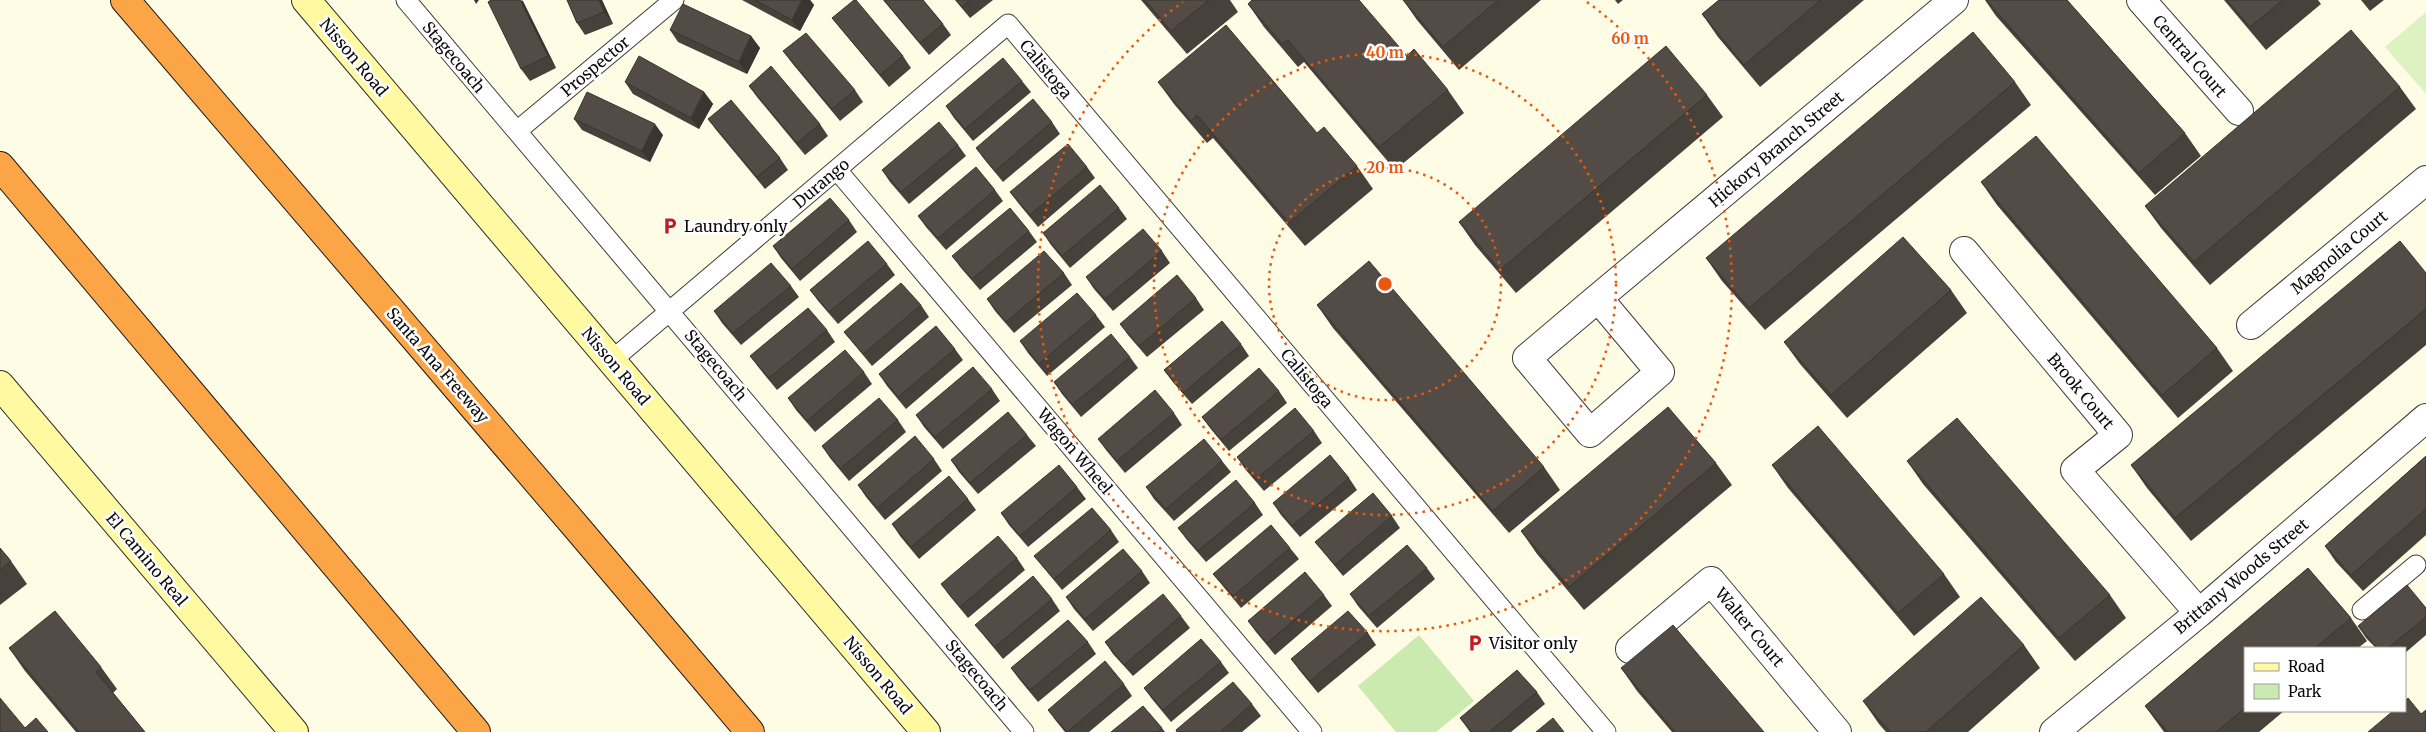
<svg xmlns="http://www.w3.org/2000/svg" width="2426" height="732" font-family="Merriweather,serif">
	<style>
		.green { fill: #caeaaf }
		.pitch { fill: #def1c1 }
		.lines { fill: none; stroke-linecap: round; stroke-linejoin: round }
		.lane-casing { stroke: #3d3d3d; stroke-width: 21 }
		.street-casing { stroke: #3d3d3d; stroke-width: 30 }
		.secondary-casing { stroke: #2c2c2c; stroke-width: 30 }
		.highway-casing { stroke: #1b1b1b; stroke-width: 30 }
		.lane { stroke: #fff; stroke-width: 19 }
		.street { stroke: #fff; stroke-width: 28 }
		.secondary { stroke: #fffaa1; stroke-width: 28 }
		.highway { stroke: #fca547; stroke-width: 28 }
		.wall { fill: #47413c }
		.shaded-wall { fill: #3a3531 }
		.building { fill: #534c46; stroke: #3a3531 }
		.ring { fill: none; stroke: #e8590c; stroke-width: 2.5; stroke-dasharray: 2.5 5 }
		.labels { text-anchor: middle; stroke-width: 5; stroke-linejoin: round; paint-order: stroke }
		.street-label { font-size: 16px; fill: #0a0a0a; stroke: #fff }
		.poi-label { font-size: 16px; fill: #0a0a0a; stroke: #fff; text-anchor: start }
		.centre { fill: #e8590c; stroke: #fff; stroke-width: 2.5 }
		.ring-label { font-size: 15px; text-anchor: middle; font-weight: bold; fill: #e8590c; stroke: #fff; stroke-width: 5; stroke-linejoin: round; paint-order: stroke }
	</style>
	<rect width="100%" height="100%" fill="#fffce6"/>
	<path class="green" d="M1419 635 1474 701 1436 732H1396L1358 686Z"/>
	<path class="pitch" d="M2426 12V94L2385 47Z"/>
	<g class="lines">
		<g class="lane-casing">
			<path id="lane" d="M406 0 1024 732
				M517 131 674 0
				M837 170 1312 732
				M611 361 1008 24 1606 732
				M2362 610 2416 565"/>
		</g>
		<g class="street-casing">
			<path id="street" d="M2141 0 2239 111
				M1964 251 2118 435 2075 470 2199 613
				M1598 298 1954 0
				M1598 298 1660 372 1590 433 1527 358Z
				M2251 325 2426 180
				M1630 649 1711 581 1837 732
				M2054 732 2199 613 2426 418"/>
		</g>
		<g class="secondary-casing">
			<path id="secondary" d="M306 0 926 732
				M0 385 294 732"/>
		</g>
		<g class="highway-casing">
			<path id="highway" d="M125 0 578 529 750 732
				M0 166 476 732"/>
		</g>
		<use href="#lane" class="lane"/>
		<use href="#street" class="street"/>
		<use href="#secondary" class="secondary"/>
		<use href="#highway" class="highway"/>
	</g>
	<path class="wall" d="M522 0 556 68 530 81 521 69Z
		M567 0H602L613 24 585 35 577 23Z
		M742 0H810L814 5 800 31Z
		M883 0H923L943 24 951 35 929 55Z
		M955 0H993L970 18Z
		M1141 0H1230L1238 12 1187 54Z
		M1403 0H1541L1459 70 1417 20Z
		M1615 0H1623L1618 4Z
		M1719 0H1864L1760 87 1718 37 1702 14Z
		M1985 0H2067L2185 133 2201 156 2155 195 1996 16Z
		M2224 0H2318L2321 4 2266 50Z
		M2361 0H2384L2370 11Z
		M1248 4 1407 56 1448 90 1464 113 1395 170 1304 62 1298 67 1264 27Z
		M832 18 903 56 911 68 889 87 841 29Z
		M670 30 751 36 760 48 747 74 678 42Z
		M783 51 855 90 863 102 840 121 792 63Z
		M1022 81 1031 92 973 141 954 118 946 106Z
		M625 82 704 92 713 104 699 129 633 94Z
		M1158 82 1317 133 1357 166 1373 189 1305 246 1213 138 1207 143 1174 104Z
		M2015 82 2031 105 1765 330 1722 281 1706 258Z
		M749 86 820 124 828 136 805 155 757 97Z
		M2400 87 2416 109 2210 285 2161 228 2145 206Z
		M1707 95 1723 117 1516 293 1475 245 1459 222Z
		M574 119 663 135 650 162 582 130Z
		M708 119 780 158 788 170 765 189 717 131Z
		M1052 122 1060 134 1003 182 984 159 976 148Z
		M958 145 966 156 909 204 890 182 882 170Z
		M1087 167 1095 178 1038 227 1019 204 1010 192Z
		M1981 182 2217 348 2233 371 2178 418 1997 205Z
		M995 190 1003 201 946 250 926 227 918 216Z
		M1119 208 1127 219 1070 268 1051 245 1043 233Z
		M849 220 857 232 800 281 781 258 773 246Z
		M1029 231 1037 242 980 290 961 268 952 256Z
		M1162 251 1170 263 1113 311 1094 289 1086 277Z
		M887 264 895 275 838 324 819 302 810 290Z
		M1064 273 1072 285 1014 333 995 311 987 299Z
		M2426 273V345L2191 541 2147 488 2131 465Z
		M791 286 799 297 741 345 722 323 714 311Z
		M1951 290 1967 313 1847 418 1800 364 1784 342Z
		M1196 298 1204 310 1147 357 1128 335 1120 324Z
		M921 305 929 317 872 366 853 343 844 332Z
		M1317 305 1544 467 1560 490 1509 533 1333 328Z
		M1096 315 1105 327 1047 376 1028 353 1020 341Z
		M827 330 835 342 777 390 759 368 750 356Z
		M1241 344 1249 356 1192 404 1172 381 1164 370Z
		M955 349 963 360 906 409 887 386 879 374Z
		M1130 357 1138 368 1081 417 1062 394 1054 382Z
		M864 372 872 384 815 432 796 410 788 398Z
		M992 389 1000 401 943 449 924 427 916 415Z
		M1279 391 1287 403 1229 451 1210 428 1202 417Z
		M1174 413 1182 425 1125 473 1106 450 1098 439Z
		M898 420 906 432 849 481 830 458 822 446Z
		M1314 431 1322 443 1264 491 1245 469 1237 457Z
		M1027 435 1036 446 978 494 959 472 951 460Z
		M2426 456V535L2363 591 2336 562 2325 546Z
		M934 459 942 471 885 520 866 497 858 485Z
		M1222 461 1231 472 1174 521 1154 499 1146 487Z
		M1907 461 2110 595 2126 618 2075 661 1923 484Z
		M1716 463 1732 485 1584 610 1537 554 1521 531Z
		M1772 465 1944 574 1960 597 1914 636 1788 488Z
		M1349 478 1357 490 1300 537 1281 515 1273 503Z
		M1077 487 1086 499 1028 547 1009 525 1001 513Z
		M968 499 976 510 919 559 900 536 892 524Z
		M1255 503 1263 515 1206 562 1187 540 1178 528Z
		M1392 516 1400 528 1343 576 1324 553 1315 542Z
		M1111 530 1119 542 1062 590 1043 567 1034 556Z
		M0 548 11 561 27 584 0 605Z
		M1290 548 1299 559 1241 608 1222 585 1213 574Z
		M1017 558 1025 570 968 618 949 595 941 584Z
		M1427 568 1435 579 1377 628 1358 606 1350 594Z
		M2308 568 2351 618 2367 641 2358 648H2245V711H2284L2259 732H2164L2145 706Z
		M1142 571 1150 583 1093 631 1074 609 1066 597Z
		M1324 595 1332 606 1275 655 1256 632 1248 621Z
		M1052 599 1060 611 1003 659 984 636 975 625Z
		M2426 608V635L2405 653V648H2376L2366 638 2358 626Z
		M1181 616 1190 628 1133 676 1113 654 1105 642Z
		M1368 633 1376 645 1318 693 1300 671 1291 659Z
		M1088 642 1096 654 1038 702 1019 679 1011 668Z
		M2024 645 2040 668 1968 732H1886L1879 724 1863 701Z
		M9 648 101 667 117 689 113 693 145 732H76L25 671Z
		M1221 662 1229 673 1171 722 1152 699 1144 688Z
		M1621 668 1764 732H1672L1637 691Z
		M1124 684 1132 696 1089 732H1065L1056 721 1048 710Z
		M1537 692 1545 704 1511 732H1470L1460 718Z
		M1252 704 1261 716 1242 732H1177Z
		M1162 728 1165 732H1111Z"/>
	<path class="shaded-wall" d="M474 0H479L476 4Z
		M520 0 523 1 556 68 548 56Z
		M599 0H602L613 24 604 12Z
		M802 0H810L814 5 800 31 792 20Z
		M751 36 760 48 747 74 739 62Z
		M704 92 713 104 699 129 691 118Z
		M655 124 663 135 650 162 642 151Z"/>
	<path class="building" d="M491 0H520L548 56 521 69 488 2Z
		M567 0H599L604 12 577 23Z
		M755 0H802L792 20Z
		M854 0H856L903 56 880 75 832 18Z
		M884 0H923L943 24 920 43Z
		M956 0H970L962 7Z
		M1145 0H1209L1171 31Z
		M1252 0H1359L1407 56 1414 49 1448 90 1379 147 1288 40 1282 44 1248 4Z
		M1403 0H1498L1443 47Z
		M1719 0H1821L1744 65 1702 14Z
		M1986 0H2067L2185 133 2139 173Z
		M2227 0H2283L2250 27Z
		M683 4 751 36 739 62 670 30Z
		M1226 25 1317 133 1324 127 1357 166 1289 223 1197 115 1191 121 1158 82Z
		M2351 30 2400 87 2194 262 2145 206Z
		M1973 32 2015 82 1749 308 1706 258Z
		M806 33 855 90 832 109 783 51Z
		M1666 46 1707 95 1500 270 1459 222Z
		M639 56 704 92 691 118 625 82Z
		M1003 58 1022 81 965 129 946 106Z
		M771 66 820 124 797 143 749 86Z
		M587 92 655 124 642 151 574 119Z
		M1033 99 1052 122 995 171 976 148Z
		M731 100 780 158 757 177 708 119Z
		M939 122 958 145 901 192 882 170Z
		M2036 136 2217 348 2162 395 1981 182Z
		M1068 144 1087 167 1030 215 1010 192Z
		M976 167 995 190 938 238 918 216Z
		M1100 185 1119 208 1062 256 1043 233Z
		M830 198 849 220 792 269 773 246Z
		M1010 208 1029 231 972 279 952 256Z
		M1143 229 1162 251 1105 299 1086 277Z
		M1903 237 1951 290 1831 395 1784 342Z
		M868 241 887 264 829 312 810 290Z
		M2400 241 2426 273V309L2175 518 2131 465Z
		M1044 251 1064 273 1006 322 987 299Z
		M1369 261 1544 467 1493 511 1317 305Z
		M771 263 791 286 733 333 714 311Z
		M1177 275 1196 298 1139 346 1120 324Z
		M901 283 921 305 863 354 844 332Z
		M1077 293 1096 315 1039 364 1020 341Z
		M808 308 827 330 769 378 750 356Z
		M1222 321 1241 344 1183 393 1164 370Z
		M936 326 955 349 898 397 879 374Z
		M1111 334 1130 357 1072 405 1054 382Z
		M845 350 864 372 807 421 788 398Z
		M973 367 992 389 935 437 916 415Z
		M1259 368 1279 391 1221 440 1202 417Z
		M1155 390 1174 413 1117 461 1098 439Z
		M879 398 898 420 840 469 822 446Z
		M1668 407 1716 463 1569 587 1521 531Z
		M1295 408 1314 431 1256 479 1237 457Z
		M1008 412 1027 435 970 483 951 460Z
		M1957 418 2110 595 2059 638 1907 461Z
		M1818 426 1944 574 1898 613 1772 465Z
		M915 436 934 459 877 508 858 485Z
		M1204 439 1222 461 1166 509 1146 487Z
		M1330 455 1349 478 1292 526 1273 503Z
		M2426 456V509L2351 575 2325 546Z
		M1059 465 1077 487 1020 536 1001 513Z
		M949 476 968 499 911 547 892 524Z
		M1236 480 1255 503 1198 551 1178 528Z
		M1373 493 1392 516 1335 565 1315 542Z
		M1092 508 1111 530 1054 579 1034 556Z
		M1271 525 1290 548 1233 596 1213 574Z
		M998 536 1017 558 960 607 941 584Z
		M1407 545 1427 568 1369 616 1350 594Z
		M0 548 11 561 0 570Z
		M1123 549 1142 571 1085 619 1066 597Z
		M2308 568 2351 618 2315 648H2245V708L2216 732H2168L2145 706Z
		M1305 572 1324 595 1267 643 1248 621Z
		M1033 576 1052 599 995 647 975 625Z
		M2407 585 2426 608V617L2388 648H2377L2358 626Z
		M1163 594 1181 616 1124 665 1105 642Z
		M1981 597 2024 645 1926 732H1890L1863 701Z
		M55 611 101 667 96 672 145 732H79L9 648Z
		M1348 611 1368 633 1310 681 1291 659Z
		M1068 620 1088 642 1030 690 1011 668Z
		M1673 625 1764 732H1675L1621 668Z
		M1201 639 1221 662 1163 710 1144 688Z
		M1105 661 1124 684 1067 732 1048 710Z
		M1517 670 1537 692 1489 732H1472L1460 718Z
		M1233 682 1252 704 1220 732H1177L1176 730Z
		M0 698 25 728 36 718 48 732H0Z
		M2408 698 2421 714 2426 710V732H2368L2393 711H2405V701Z
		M1143 706 1162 728 1158 732H1111Z
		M1553 718 1564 732H1536Z"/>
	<g class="ring">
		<circle cx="1385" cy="284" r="116"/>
		<circle cx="1385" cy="284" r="231"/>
		<path d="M1587 2A347 347 0 1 1 1183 2"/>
	</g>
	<defs>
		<g id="parking-bare" transform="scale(1.35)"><path d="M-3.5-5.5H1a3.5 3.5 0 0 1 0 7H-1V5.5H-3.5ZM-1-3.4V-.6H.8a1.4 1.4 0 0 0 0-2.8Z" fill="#bf1e1c" stroke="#fff" stroke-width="2.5" paint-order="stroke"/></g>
	</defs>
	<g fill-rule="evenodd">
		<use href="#parking-bare" x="670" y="226"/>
		<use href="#parking-bare" x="1475" y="643"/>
	</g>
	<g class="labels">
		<g class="street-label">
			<text transform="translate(2190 56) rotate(49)" y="6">Central Court</text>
			<text transform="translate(354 57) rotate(50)" y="6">Nisson Road</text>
			<text transform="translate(454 57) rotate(50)" y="6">Stagecoach</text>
			<text transform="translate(595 66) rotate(-40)" y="6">Prospector</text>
			<text transform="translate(1046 69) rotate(50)" y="6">Calistoga</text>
			<text transform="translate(1776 149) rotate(-40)" y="6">Hickory Branch Street</text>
			<text transform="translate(821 183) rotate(-40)" y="6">Durango</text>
			<text transform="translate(2339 252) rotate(-40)" y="6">Magnolia Court</text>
			<text transform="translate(438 365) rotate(49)" y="6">Santa Ana Freeway</text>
			<text transform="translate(716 365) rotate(50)" y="6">Stagecoach</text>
			<text transform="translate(616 366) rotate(50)" y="6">Nisson Road</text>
			<text transform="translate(1307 378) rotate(50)" y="6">Calistoga</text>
			<text transform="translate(2081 391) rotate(50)" y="6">Brook Court</text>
			<text transform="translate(1075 451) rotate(50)" y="6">Wagon Wheel</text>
			<text transform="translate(147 559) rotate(50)" y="6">El Camino Real</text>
			<text transform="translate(2241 576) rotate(-40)" y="6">Brittany Woods Street</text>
			<text transform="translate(1750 627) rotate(50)" y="6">Walter Court</text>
			<text transform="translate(878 675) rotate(50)" y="6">Nisson Road</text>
			<text transform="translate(977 675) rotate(50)" y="6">Stagecoach</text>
		</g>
		<g class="poi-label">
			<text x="684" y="232">Laundry only</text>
			<text x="1489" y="649">Visitor only</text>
		</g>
	</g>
	<circle cx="1385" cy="284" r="8" class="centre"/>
	<g class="ring-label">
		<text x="1630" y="44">60 m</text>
		<text x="1385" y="58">40 m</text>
		<text x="1385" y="173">20 m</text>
	</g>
	<rect x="2244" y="647" width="162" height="65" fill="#ffffff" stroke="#9d9d9d"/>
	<rect x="2254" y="663" width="25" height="8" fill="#fffaa1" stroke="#9d9d9d"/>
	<text x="2288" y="672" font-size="15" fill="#0a0a0a">Road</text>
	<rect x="2254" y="684" width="25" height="15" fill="#caeaaf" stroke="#9d9d9d"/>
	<text x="2288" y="697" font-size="15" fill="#0a0a0a">Park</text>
</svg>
